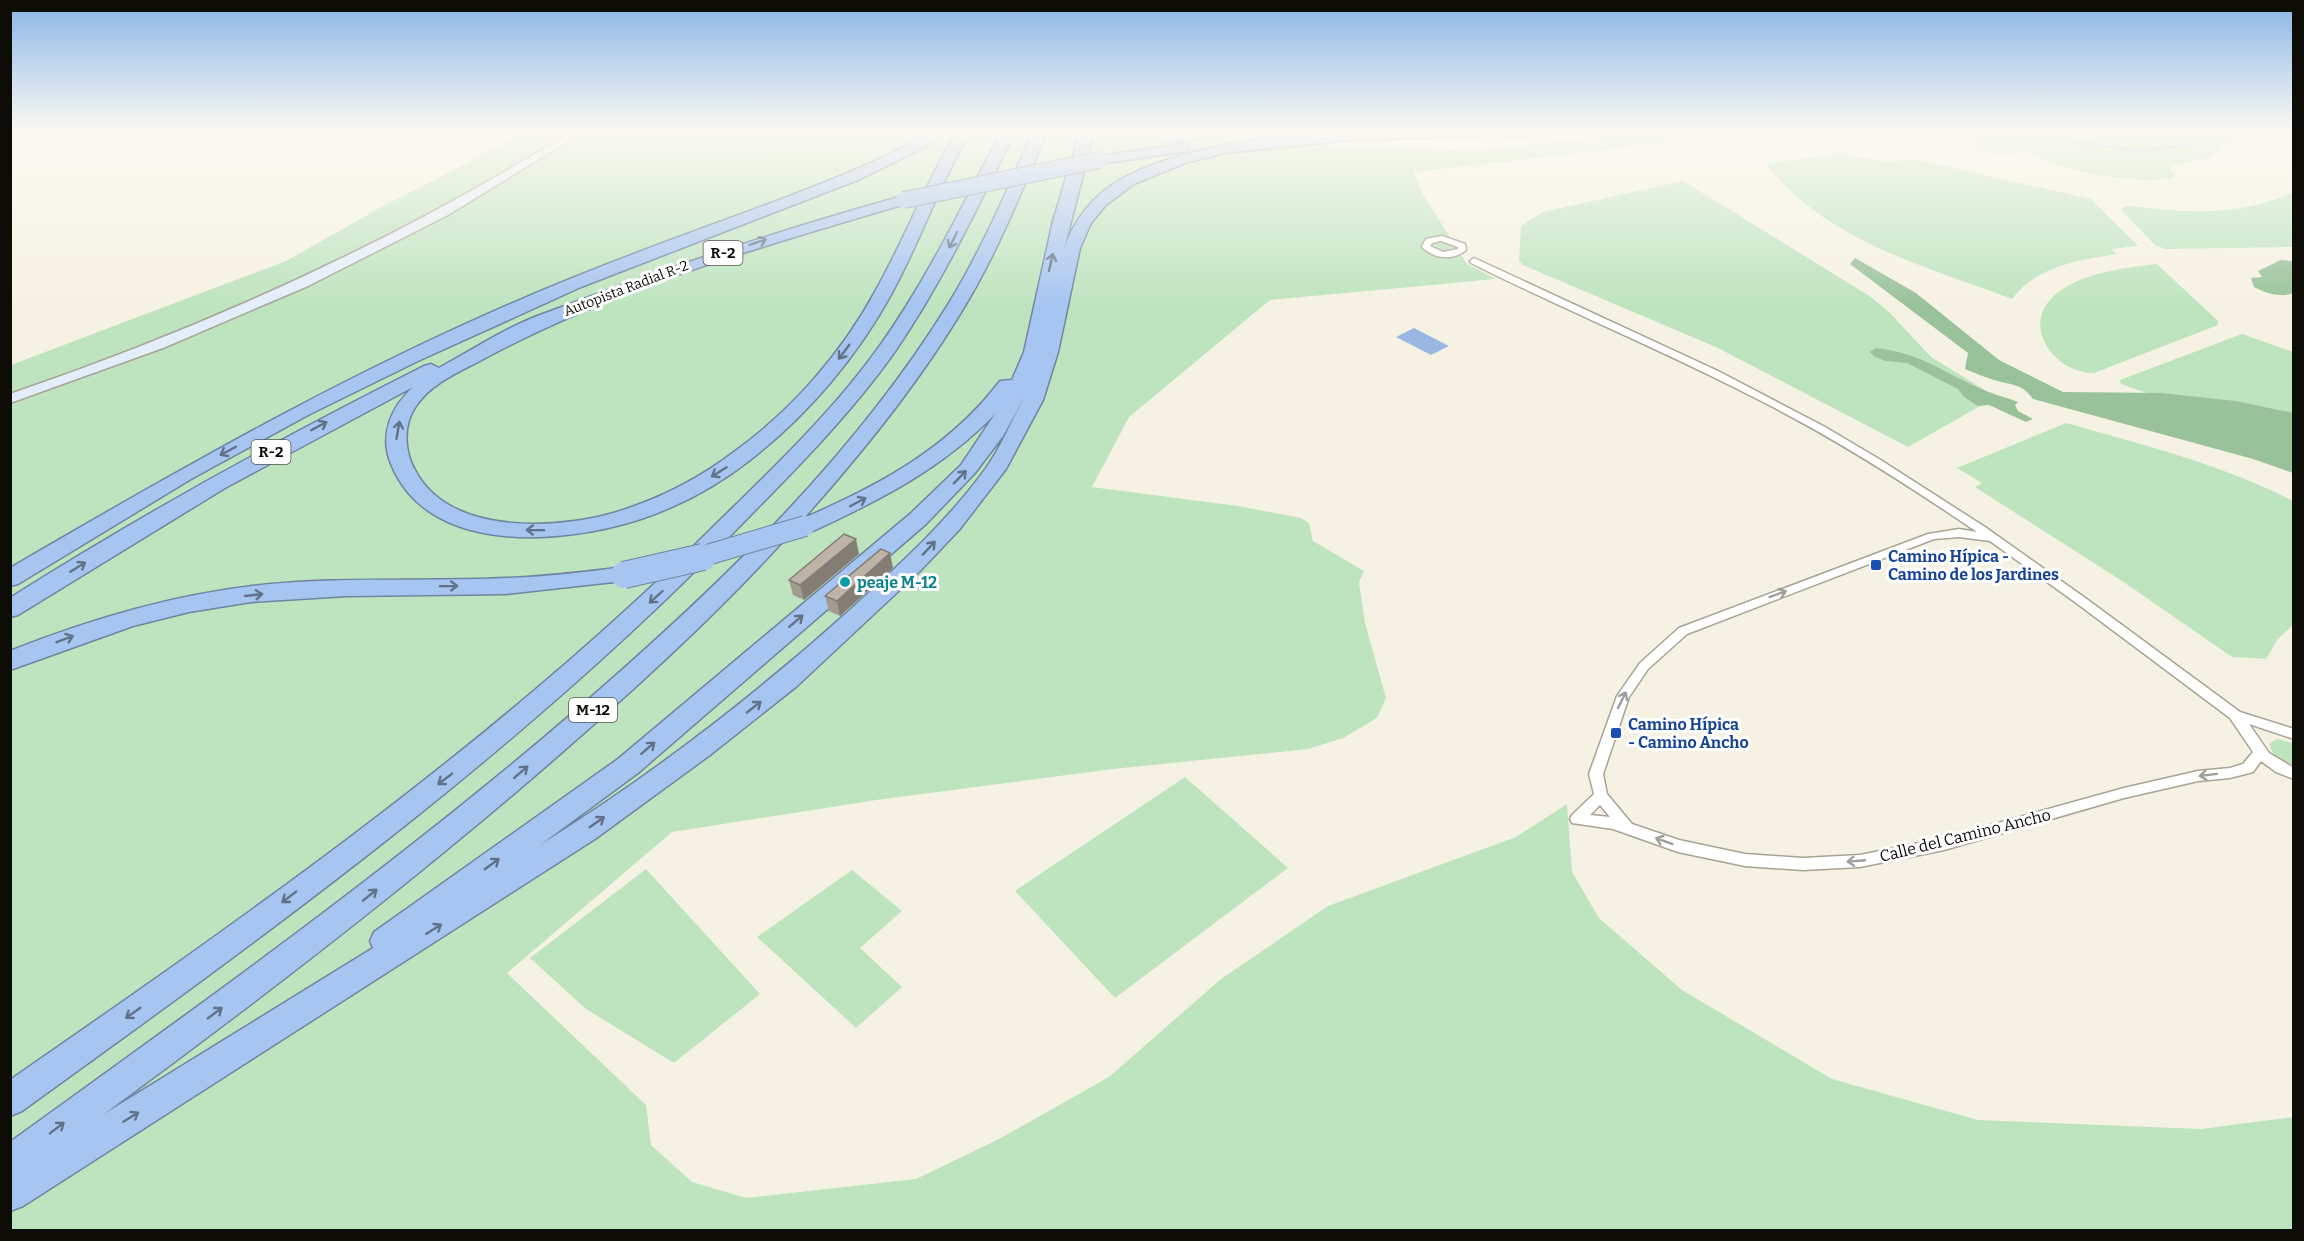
<svg xmlns="http://www.w3.org/2000/svg" width="2304" height="1241" font-family="Bitter,serif">
	<style>
		.green { fill: #bee4bf }
		.forest { fill: #99c29b }
		.water { fill: #9ab7e3 }
		.lines { fill: none; stroke-linecap: round; stroke-linejoin: round }
		.stream { stroke: #9ab7e3; stroke-width: 3 }
		.street-casing { stroke: #a7a395; stroke-width: 3 }
		.secondary-casing { stroke: #a7a395; stroke-width: 3 }
		.highway-casing { stroke: #70849f; stroke-width: 3 }
		.street { fill: #fff; fill-rule: evenodd }
		.secondary { fill: #e4eefb; fill-rule: evenodd }
		.highway { fill: #a6c5f1; fill-rule: evenodd }
		.highway-bridge-far2-casing { stroke: #70849f; stroke-width: 18; stroke-linecap: butt }
		.highway-bridge-far1-casing { stroke: #70849f; stroke-width: 22; stroke-linecap: butt }
		.highway-bridge-casing { stroke: #70849f; stroke-width: 28; stroke-linecap: butt }
		.highway-bridge-far2 { stroke: #a6c5f1; stroke-width: 16 }
		.highway-bridge-far1 { stroke: #a6c5f1; stroke-width: 20 }
		.highway-bridge { stroke: #a6c5f1; stroke-width: 26 }
		.wall { fill: #a39a90 }
		.shaded-wall { fill: #847d75 }
		.building { fill: #bdb3a7; stroke: #847d75; stroke-width: 1.5 }
		.oneway { stroke: #617288 }
		.oneway2 { stroke: #9e9e9c }
		.transit-dot { fill: #1a4fb4; stroke: #fff; stroke-width: 2 }
		.culture-dot { fill: #0f9aa8; stroke: #fff; stroke-width: 2 }
		.labels { text-anchor: middle; stroke-width: 6; stroke-linejoin: round; paint-order: stroke }
		.far-street-label { font-size: 14px; fill: #0d0c07; stroke: #fff }
		.shield { fill: #fff; stroke: #565551; stroke-width: 1.5 }
		.shield-label { font-size: 15px; font-weight: bold; fill: #0d0c07 }
		.transit-label { font-size: 16px; font-weight: bold; fill: #164399; stroke: #fff; text-anchor: start }
		.culture-label { font-size: 16px; font-weight: bold; fill: #0d838f; stroke: #fff; text-anchor: start }
		.street-label { font-size: 16px; fill: #0d0c07; stroke: #fff }
	</style>
	<rect width="100%" height="100%" fill="#f6f2e3"/>
	<path class="green" d="M520 132H1313L1329 145 1477 151 1605 136 1620 132H1757L1414 172 1422 193 1467 264 1496 279 1270 300 1129 417 1092 487 1238 506 1301 518 1309 523 1313 541 1364 571 1359 582 1365 623 1386 698 1377 718 1343 738 1308 749 1113 769 876 800 672 832 507 973 646 1105 651 1145 692 1182 746 1198 916 1179 999 1139 1109 1077 1221 979 1328 906 1516 837 1567 804 1572 872 1599 918 1682 990 1832 1079 1978 1120 2201 1129 2294 1117 2293 1230H11V365L286 261 387 204 481 156Z
		M1942 132H2279L2235 139 2210 157 2170 166 2175 178C2134 183 2092 176 2054 164 2042 159 2033 153 2019 151V154L1987 153 1976 147 1973 136Z
		M1839 154 1888 162 1913 159 2091 199 2138 246 2111 249 2117 254C2078 260 2037 266 2012 299 1925 266 1826 241 1766 164Z
		M1683 181 1871 297 1889 312 1931 357 1996 397 1908 447 1718 348 1523 265 1519 261 1521 226 1543 212Z
		M2293 192V247L2165 249 2155 245 2121 210 2123 207 2131 206C2186 213 2242 217 2293 192Z
		M2157 264 2218 321V325L2094 373C2056 374 2018 326 2056 294 2083 272 2124 268 2157 264Z
		M2242 334 2293 352V428L2161 398 2121 384 2120 380Z
		M2066 423C2144 445 2221 464 2293 501V625L2278 639 2266 659 2232 657 2122 581 1975 487 1982 483 1957 468Z
		M2277 739 2293 743V765C2283 761 2269 755 2270 743Z
		M1185 777 1288 868 1115 998 1015 891Z
		M646 869 760 994 674 1063 586 1009 530 958Z
		M852 870 902 911 860 948 902 987 856 1028 757 937Z"/>
	<path class="forest" d="M1855 258 1916 293 1999 360 2063 392 2161 393 2236 401 2293 413V473L2253 459 2033 399C2022 383 2010 385 1994 380 1984 377 1975 373 1965 369L1968 353 1850 264Z
		M2281 260 2293 261V293C2281 298 2265 293 2254 287L2251 278 2262 277 2258 271Z
		M1876 348C1920 353 1941 371 1979 388 1992 394 2005 397 2018 402L2015 405 2018 411 2033 419 2026 422 1989 405 1978 406 1964 397 1958 389 1907 363 1886 361 1875 357 1870 352Z"/>
	<path class="water" d="M1414 328 1449 346 1431 355 1396 337Z"/>
	<g class="lines">
		<path class="stream" d="M2008 132 2139 151 2189 145 2202 132"/>
		<g class="street-casing">
			<path id="street" d="M1442 236 1465 244 1466 250C1453 261 1434 259 1422 247L1426 239ZM1441 241 1458 247V249L1443 252 1430 246 1432 243Z
				M1474 258 1718 371 1825 427 1879 459 1985 527 2088 600 2240 712 2294 729V739L2249 724 2269 753 2294 768V779L2276 772 2261 761 2253 772 2230 778 2198 781 2124 798 1944 850 1860 867 1803 870 1745 866 1678 852 1613 829 1572 823 1570 819 1572 815 1594 794 1589 774 1617 696 1640 663 1679 628 1928 534 1959 529 1977 532C1908 485 1838 440 1763 402 1673 355 1579 316 1487 271L1471 263 1470 261ZM1959 537 1990 541 2079 605 2230 718 2253 752 2243 764 2230 768 2198 771 2124 788 1944 838 1860 855 1803 858 1745 854 1679 840 1632 824 1607 794 1603 774 1629 697 1648 669 1687 634 1934 539ZM1600 805 1610 817 1590 815Z"/>
		</g>
		<g class="secondary-casing">
			<path id="secondary" d="M571 132H583L448 215 308 286 163 348 10 403V394C208 326 394 242 571 132Z"/>
		</g>
		<g class="highway-casing">
			<path id="highway" d="M930 132H946L916 152 858 180 581 287 418 361 310 414 191 479 18 584 10 586V568C192 462 374 358 570 279 636 252 704 228 771 203 826 182 880 162 930 132Z
				M956 132H970C940 183 921 239 893 291 858 356 808 415 750 460 717 486 678 507 638 520 562 544 428 556 391 464 379 435 391 407 413 387L225 488 18 615 10 617V598C144 513 283 437 424 366L431 364 439 368C472 350 505 328 540 315 658 271 777 231 899 197H909L912 200 909 203C766 245 621 286 489 356 464 370 433 381 416 406 403 425 404 450 415 470 449 538 566 530 626 509 665 496 701 477 734 452 792 410 842 353 876 290 905 238 926 183 956 132Z
				M1001 132H1015C978 206 943 281 896 350 850 416 788 477 731 535 518 753 269 933 22 1111L10 1116V1080C254 911 500 739 711 529 770 471 833 412 881 344 928 278 963 204 1001 132Z
				M1033 132H1047C1025 183 1004 236 977 285 930 369 868 446 804 518 880 485 949 448 1000 381L1012 380 1024 352 1053 221 1080 132H1094L1062 257C1070 223 1093 194 1125 177 1207 135 1324 132 1415 132 1440 132 1467 129 1492 132L1485 136 1350 140 1226 153 1185 163 1134 184 1106 205 1091 223 1080 248 1058 352 1043 400 1006 469 959 530 920 571 797 686 710 755 595 839 23 1206 10 1211V1142C203 1003 395 866 575 711 714 591 852 460 949 303 982 249 1007 190 1033 132ZM1025 396 1023 400C1011 422 1001 447 986 468 948 521 899 565 851 609 754 696 651 776 540 845L638 773 926 524 975 473 1003 436ZM995 414 961 465 910 514 618 759 374 932 370 941 373 948 104 1114C258 1001 408 886 552 761 636 688 720 612 795 528L805 533 813 531C880 500 943 468 995 414Z
				M1192 132H1234L1227 136 1163 143 1156 139 1163 135Z
				M1183 144 1188 145 1190 148 1188 151 1100 164 1093 160 1100 156Z
				M624 567 632 570 636 575 632 580 506 594 347 596 251 602 189 612 133 626 10 670V651C88 620 169 596 252 586 336 576 421 582 506 578 546 577 585 572 624 567Z"/>
		</g>
		<use href="#street" class="street"/>
		<use href="#secondary" class="secondary"/>
		<use href="#highway" class="highway"/>
		<g class="highway-bridge-far2-casing">
			<path id="highway-bridge-far2" d="M904 200 1100 160"/>
		</g>
		<g class="highway-bridge-far1-casing">
			<path id="highway-bridge-far1" d="M697 558 805 526"/>
		</g>
		<g class="highway-bridge-casing">
			<path id="highway-bridge" d="M624 575 703 557"/>
		</g>
		<use href="#highway-bridge-far2" class="highway-bridge-far2"/>
		<use href="#highway-bridge-far1" class="highway-bridge-far1"/>
		<use href="#highway-bridge" class="highway-bridge"/>
	</g>
	<path class="wall" d="M1498 132H1527L1525 139 1507 140Z
		M859 554 804 600 793 595 789 580Z
		M893 568 840 616 829 611 825 596Z"/>
	<path class="shaded-wall" d="M856 539 859 554 804 600 800 585Z
		M890 553 893 568 840 616 837 601Z"/>
	<path class="building" d="M844 534 856 539 800 585 789 580Z
		M881 549 890 553 837 601 825 596Z"/>
	<defs><path id="oneway-shaft" d="M-6 0H5M1.5-3L5.5 0L1.5 3" fill="none" stroke-width="1.6" stroke-linecap="round" stroke-linejoin="round" transform="scale(1.5)"/></defs>
	<g class="oneway">
		<use href="#oneway-shaft" transform="translate(953 240) rotate(117)"/>
		<use href="#oneway-shaft" transform="translate(758 242) rotate(-18)"/>
		<use href="#oneway-shaft" transform="translate(1051 262) rotate(-77)"/>
		<use href="#oneway-shaft" transform="translate(844 352) rotate(127)"/>
		<use href="#oneway-shaft" transform="translate(319 426) rotate(-28)"/>
		<use href="#oneway-shaft" transform="translate(398 430) rotate(-80)"/>
		<use href="#oneway-shaft" transform="translate(228 451) rotate(152)"/>
		<use href="#oneway-shaft" transform="translate(719 472) rotate(148)"/>
		<use href="#oneway-shaft" transform="translate(960 477) rotate(-46)"/>
		<use href="#oneway-shaft" transform="translate(858 502) rotate(-28)"/>
		<use href="#oneway-shaft" transform="translate(535 530) rotate(-179)"/>
		<use href="#oneway-shaft" transform="translate(929 548) rotate(-47)"/>
		<use href="#oneway-shaft" transform="translate(78 567) rotate(-32)"/>
		<use href="#oneway-shaft" transform="translate(449 586) rotate(-1)"/>
		<use href="#oneway-shaft" transform="translate(254 595) rotate(-6)"/>
		<use href="#oneway-shaft" transform="translate(656 597) rotate(138)"/>
		<use href="#oneway-shaft" transform="translate(796 621) rotate(-41)"/>
		<use href="#oneway-shaft" transform="translate(65 639) rotate(-21)"/>
		<use href="#oneway-shaft" transform="translate(754 707) rotate(-38)"/>
		<use href="#oneway-shaft" transform="translate(648 748) rotate(-41)"/>
		<use href="#oneway-shaft" transform="translate(521 772) rotate(-41)"/>
		<use href="#oneway-shaft" transform="translate(445 779) rotate(143)"/>
		<use href="#oneway-shaft" transform="translate(597 822) rotate(-35)"/>
		<use href="#oneway-shaft" transform="translate(492 864) rotate(-36)"/>
		<use href="#oneway-shaft" transform="translate(370 895) rotate(-39)"/>
		<use href="#oneway-shaft" transform="translate(289 897) rotate(143)"/>
		<use href="#oneway-shaft" transform="translate(434 929) rotate(-32)"/>
		<use href="#oneway-shaft" transform="translate(133 1013) rotate(145)"/>
		<use href="#oneway-shaft" transform="translate(215 1013) rotate(-37)"/>
		<use href="#oneway-shaft" transform="translate(131 1117) rotate(-32)"/>
		<use href="#oneway-shaft" transform="translate(57 1128) rotate(-37)"/>
	</g>
	<g class="oneway2">
		<use href="#oneway-shaft" transform="translate(1778 594) rotate(-20)"/>
		<use href="#oneway-shaft" transform="translate(1622 700) rotate(-64)"/>
		<use href="#oneway-shaft" transform="translate(2208 775) rotate(173)"/>
		<use href="#oneway-shaft" transform="translate(1664 841) rotate(-160)"/>
		<use href="#oneway-shaft" transform="translate(1856 861) rotate(175)"/>
	</g>
	<linearGradient id="sky" x2="0" y2="1"><stop stop-color="#89b5e6"/><stop offset="0.43" stop-color="#fbf9f2"/><stop offset="1" stop-color="#fbf9f2" stop-opacity="0"/></linearGradient>
	<rect width="2304" height="305" fill="url(#sky)"/>
	<g class="transit-dot">
		<rect x="1870" y="559" width="12" height="12" rx="3"/>
		<rect x="1610" y="727" width="12" height="12" rx="3"/>
	</g>
	<circle class="culture-dot" cx="845" cy="582" r="6"/>
	<g class="labels">
		<g class="far-street-label">
			<text transform="translate(626 288) rotate(-21)" y="5">Autopista Radial R-2</text>
		</g>
		<g class="shield">
			<rect x="703.5" y="241" width="39" height="24" rx="4.5"/>
			<rect x="251.5" y="440" width="39" height="24" rx="4.5"/>
			<rect x="569" y="698" width="48" height="24" rx="4.5"/>
		</g>
		<g class="shield-label">
			<text x="723" y="258">R-2</text>
			<text x="271" y="457">R-2</text>
			<text x="593" y="715">M-12</text>
		</g>
		<g class="transit-label">
			<text x="1888" y="562">Camino Hípica -<tspan x="1888" dy="18">Camino de los Jardines</tspan></text>
			<text x="1628" y="730">Camino Hípica<tspan x="1628" dy="18">- Camino Ancho</tspan></text>
		</g>
		<g class="culture-label">
			<text x="857" y="588">peaje M-12</text>
		</g>
		<g class="street-label">
			<text transform="translate(1965 835) rotate(-14)" y="6">Calle del Camino Ancho</text>
		</g>
	</g>
	<rect width="2304" height="1241" fill="none" stroke="#0d0c07" stroke-width="24"/>
</svg>
